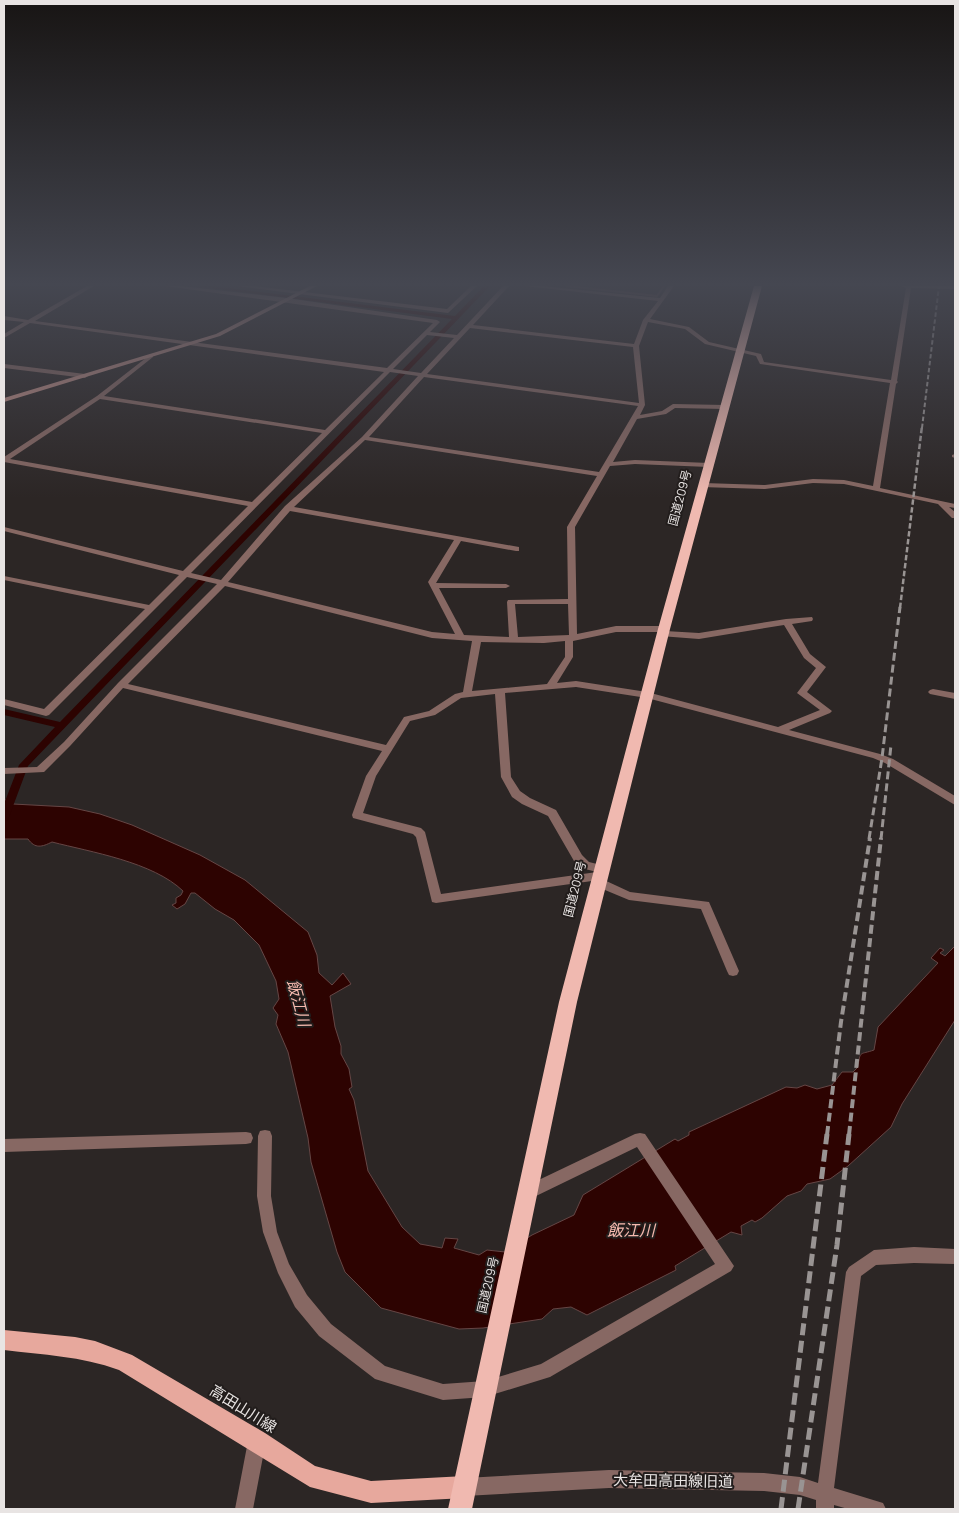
<svg xmlns="http://www.w3.org/2000/svg" width="959" height="1513" font-family="Manrope,'Noto Sans JP',sans-serif">
	<style>
		.water { fill: #2d0301; stroke: #654645 }
		.lines { fill: none; stroke-linecap: round; stroke-linejoin: round }
		.stream { stroke: #654645; stroke-width: 2 }
		.canal { fill: #2d0301; fill-rule: evenodd }
		.minor { fill: #876863; fill-rule: evenodd }
		.secondary { fill: #bd8c84; fill-rule: evenodd }
		.primary { fill: #e7a89d; fill-rule: evenodd }
		.trunk { fill: #f0b9b0; fill-rule: evenodd }
		.rail-far4 { stroke: #999493; stroke-width: 2; stroke-dasharray: 4.5 2.5; stroke-linecap: butt }
		.rail-far3 { stroke: #999493; stroke-width: 2.5; stroke-dasharray: 5.5 2.5; stroke-linecap: butt }
		.rail-far2 { stroke: #999493; stroke-width: 3; stroke-dasharray: 8 4; stroke-linecap: butt }
		.rail-far1 { stroke: #999493; stroke-width: 4; stroke-dasharray: 9 4.5; stroke-linecap: butt }
		.rail { stroke: #999493; stroke-width: 5; stroke-dasharray: 12 5.5; stroke-linecap: butt }
		.labels { text-anchor: middle; stroke-width: 4; stroke-linejoin: round; paint-order: stroke }
		.street-label { font-size: 12px; fill: #e8e4e3; stroke: #221d1c }
		.near-street-label { font-size: 15px; fill: #e8e4e3; stroke: #221d1c }
		.near-water-label { font-size: 16px; font-style: italic; fill: #f5b9ae; stroke: #221d1c }
	</style>
	<rect width="100%" height="100%" fill="#2c2625"/>
	<path class="water" d="M4 800H13V804L69 807 100 814 132 825 200 855 245 880 308 932 317 955 319 973 332 985 343 973 351 984 330 996 335 1027 341 1046V1054L349 1069 352 1087 349 1089 354 1100 368 1171 402 1227 420 1244 442 1248 445 1238 458 1239 454 1248 479 1255 487 1250 505 1252 532 1235 574 1215 583 1195 675 1139 678 1141 689 1135V1132L786 1087 797 1088 805 1085 817 1089 832 1085 842 1072H853L858 1067C860 1050 860 1055 874 1050L878 1027 938 963 931 958 940 948 944 950 940 953 945 956 955 946V1020L902 1104 891 1127 848 1166 830 1179 807 1184 801 1191 787 1196 762 1218 755 1222 752 1220 741 1226 742 1235 731 1232 675 1266 676 1270 587 1315 571 1307 553 1309 542 1319 483 1328 459 1329 381 1308 345 1272 337 1252 311 1162 308 1138 288 1052 276 1024 278 1015 273 1008 279 999 276 981 259 945 234 920 215 909 195 893H191L185 904 177 909 172 905 176 903V898L181 895 183 891C153 862 91 852 52 842 42 847 35 849 28 839H4Z"/>
	<g class="lines">
		<path class="stream" d="M567 286 657 296 664 286"/>
		<path class="canal" d="M196 286H211L455 316 484 286H490L28 766 9 817 8 820 4 821V804L19 765 55 727 4 715V709L60 722 452 319Z"/>
		<path class="minor" d="M87 286H94L35 321 387 368 433 323 165 286H181L287 298 437 320 440 322 430 332 457 335 503 286H509L473 325 634 344 643 320 658 301 525 286H542L660 298 668 286H674L650 319 689 327 709 342 761 354 764 362 891 380 906 288 901 286H955V289L911 288 897 381 898 382 896 384 880 488 955 504V508L949 507 955 512V518H952L938 504 844 484 813 483 765 489 701 487 700 485 704 483 765 485 813 479 844 480 873 486 890 383 760 364 756 356 705 344 685 329 648 322 639 346 645 405 640 415 662 411 673 404 725 405 728 407 725 409 675 408 666 414 637 419 613 462 635 460 709 463 713 465 709 467 635 464 610 466 575 527 577 634 616 626H664L668 629 665 631 699 633 786 619 812 617 813 619 812 621 792 624 810 654 826 667 807 692 832 711 830 713 789 730 880 754 893 759 955 796V805L885 763 873 758 647 698 576 687 505 693 511 777 520 791 530 798 556 810 582 855 589 862 605 866 607 869 602 873 605 876 602 879 630 892 709 902 739 971 737 975 733 976 729 975 727 971 701 909 629 900 593 885 592 881 436 903 432 902 416 837 413 834 353 818 352 815 366 776 382 751 123 688 70 746 44 772 4 774V768L37 767 64 742 118 683 217 584 187 577 49 715 46 716 4 705V699L44 709 145 609 4 580V576L149 605 179 575 4 531V527L183 571 248 506 4 462V457L97 396 151 354 153 355V357L104 396 325 430 384 372 30 323 4 338V334L24 322 4 320V316L28 320ZM470 328 633 347 639 403 427 374ZM427 335 454 338 421 373 393 369ZM390 372 418 376 362 437 285 506 221 580 191 573ZM424 377 638 406 599 472 369 437ZM100 399 322 433 252 502 10 459ZM365 440 597 476 567 527 568 599 508 600 507 602 509 637 464 635 439 588H506L510 586 506 584 436 583 461 541 516 551H519V547L294 507ZM290 511 454 540 428 582 455 634 432 632 228 582ZM225 586 432 638 472 641 463 692 455 694 429 711 404 717 386 745 128 684ZM515 604H568L569 635 518 637ZM784 625 804 658 816 668 797 693 820 710 778 727 647 692 576 681 557 683 573 657V641L616 632H662L659 634 660 636 699 639ZM565 641V657L547 684 472 691 481 642 544 643ZM495 694 501 777 512 797 522 804 548 816 574 861 581 868 597 872 441 894 425 832 421 828 363 813 376 776 410 721 435 715 461 698Z
			M237 286H253L447 309 471 286H477L448 313Z
			M4 364 85 374 88 376 85 378 4 368Z
			M955 454V458L952 457V455Z
			M933 689 955 693V699L930 694 928 692 930 690Z
			M265 1130 270 1131 272 1136 271 1196 277 1232 289 1264 307 1295 331 1324 385 1366 443 1384 485 1381 541 1364 715 1264 637 1147 534 1197 529 1199 524 1197 522 1192 524 1187 635 1134 640 1133 645 1134 734 1266 731 1271 550 1377 485 1397 443 1400 375 1379 319 1336 295 1307 278 1273 263 1232 257 1196 258 1136 260 1131Z
			M246 1132 251 1133 253 1138 251 1143 246 1144 4 1152V1139Z
			M914 1247 955 1249V1264L914 1263 876 1265 861 1276 834 1488 883 1503 886 1509H848L834 1505V1509H816V1500L800 1495 764 1491 609 1488 465 1496 459 1493 456 1487 459 1481 465 1478 609 1470 764 1473 800 1477 818 1483 846 1272 849 1267 874 1250Z
			M257 1432 263 1435 266 1441 253 1509H235L248 1441 251 1435Z"/>
		<path class="secondary" d="M310 286H317L220 336 4 402V398L216 334Z"/>
		<path class="primary" d="M4 1330 75 1337 95 1341 132 1355 265 1433 315 1466 371 1481 465 1476 473 1479 476 1487 473 1495 465 1498 371 1503 310 1487 119 1370C81 1356 43 1355 4 1350Z"/>
		<path class="trunk" d="M754 286H762L670 629 577 1002 472 1509H448L559 1002 658 629Z"/>
		<path class="rail-far4" d="M922 428 939 286"/>
		<path class="rail-far3" d="M900 608 922 426"/>
		<path class="rail-far2" d="M869 839 882 758 900 607
			M881 839 891 745"/>
		<path class="rail-far1" d="M827 1135 841 1022 870 838
			M849 1135 881 838"/>
		<path class="rail" d="M781 1509 827 1134
			M798 1509 837 1245 849 1134"/>
	</g>
	<linearGradient id="sky" x2="0" y2="1"><stop stop-color="#181514"/><stop offset="0.57" stop-color="#454751"/><stop offset="1" stop-color="#454751" stop-opacity="0"/></linearGradient>
	<rect width="959" height="498" fill="url(#sky)"/>
	<g class="labels">
		<g class="street-label">
			<text transform="translate(680 498) rotate(-75)" y="4">国道209号</text>
			<text transform="translate(575 889) rotate(-76)" y="4">国道209号</text>
			<text transform="translate(488 1285) rotate(-77)" y="4">国道209号</text>
		</g>
		<g class="near-street-label">
			<text transform="translate(243 1409) rotate(32)" y="5">高田山川線</text>
			<text transform="translate(673 1481) rotate(1)" y="5">大牟田高田線旧道</text>
		</g>
		<g class="near-water-label">
			<text transform="translate(299 1003) rotate(75)" y="6">飯江川</text>
			<text x="631" y="1236">飯江川</text>
		</g>
	</g>
	<rect width="959" height="1513" fill="none" stroke="#e8e4e3" stroke-width="10"/>
</svg>
